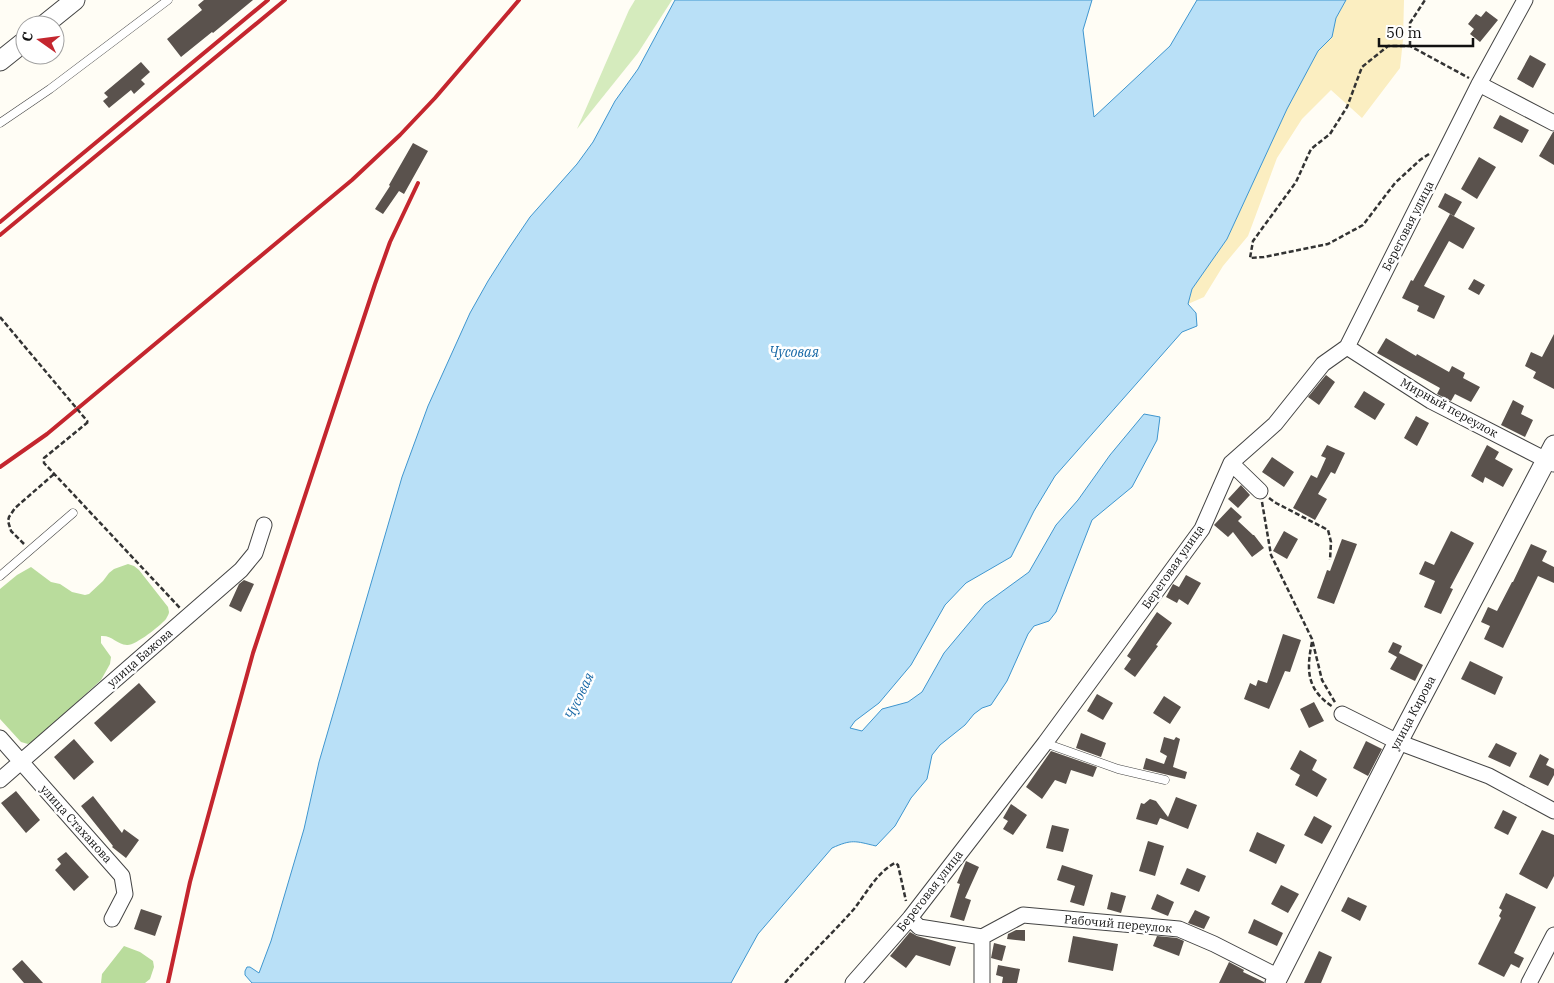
<svg xmlns="http://www.w3.org/2000/svg" width="1554" height="983" font-family="'IBM Plex Serif',serif">
	<style>
		.green { fill: #d5ebbd }
		.forest { fill: #b9dc9c }
		.sand { fill: #fbeec1 }
		.water { fill: #b9e0f7; stroke: #3f96cf }
		.building { fill: #5a524d }
		.lines { fill: none; stroke-linecap: round; stroke-linejoin: round }
		.service-casing { stroke: #444; stroke-width: 9 }
		.minor-casing { stroke: #444; stroke-width: 17 }
		.tertiary-casing { stroke: #444; stroke-width: 21 }
		.path { stroke: #333; stroke-width: 2.5; stroke-dasharray: 5 2.5; stroke-linecap: butt }
		.service { stroke: #fff; stroke-width: 8 }
		.minor { stroke: #fff; stroke-width: 15 }
		.tertiary { stroke: #fff; stroke-width: 19 }
		.rail { stroke: #c4262e; stroke-width: 4 }
		.path-bridge { stroke: #333; stroke-width: 2.5; stroke-dasharray: 5 2.5; stroke-linecap: butt }
		.labels { text-anchor: middle; stroke-width: 5; stroke-linejoin: round; paint-order: stroke }
		.street-label { font-size: 12px; fill: #111; stroke: #fff }
		.water-label { font-size: 14px; font-style: italic; fill: #1768a6; stroke: #fff }
	</style>
	<rect width="100%" height="100%" fill="#fffdf5"/>
	<path class="green" d="M635 0H672L638 53 577 129 629 10Z"/>
	<path class="forest" d="M128 564 134 566 139 570 168 607 169 612C169 614 167 617 166 619 160 626 135 646 127 645 116 644 112 635 101 636V643L111 657 110 664 101 680 34 741 28 744 21 742 0 719V589L17 575 31 567 51 582 60 584 72 592 85 595 89 594 103 581 109 573 114 569Z
		M124 946 140 952 153 961 154 967 150 979 145 983H101L102 974Z"/>
	<path class="sand" d="M1346 0H1404L1403 40 1400 68 1362 118 1331 90 1302 119 1277 158 1248 236 1223 266 1204 297 1188 304 1192 289 1227 239 1287 109 1318 51 1332 37 1336 18Z"/>
	<path class="water" d="M675 0H1092L1083 30 1094 117 1170 46 1197 0H1346L1336 18 1332 37 1318 51 1287 109 1227 239 1192 289 1188 304 1196 313 1197 326 1182 332 1055 476 1034 511 1011 557 966 583 945 605 911 665 879 703 855 721 850 728 862 731 882 709 908 702 922 692 944 653 985 604 1029 572 1056 525 1078 500 1110 455 1144 414 1160 417 1157 440 1132 487 1092 520 1056 612 1049 621 1034 626 1028 634 1007 681 991 705 982 708 974 714 965 725 940 745 932 755 927 779 911 798 895 826 876 846C855 841 852 839 832 848L758 934 731 983H252L245 975V971L247 967H250L259 973 271 941 304 829 319 762 402 477 428 406 470 313 488 281 509 248 530 217 577 164 593 142 615 101 638 69Z"/>
	<path class="building" d="M204 0H253L213 33 212 32 181 57 167 39 202 10 198 5Z
		M1486 11 1498 20 1480 42 1470 34 1474 29 1468 24 1476 14 1481 17Z
		M1530 55 1546 64 1533 88 1517 79Z
		M141 62 150 72 141 80 145 84 134 94 131 90 109 108 103 101 108 97 104 93Z
		M1500 115 1529 130 1522 143 1493 128Z
		M1553 132H1554V165L1539 156Z
		M413 143 428 151 404 194 399 191 383 214 375 209 390 186 389 185Z
		M1479 157 1496 167 1477 199 1461 189Z
		M1445 193 1462 202 1454 216 1438 207Z
		M1450 214 1475 228 1463 249 1449 241 1424 286 1445 296 1434 319 1417 311 1419 306 1402 298 1411 280 1413 281Z
		M1474 279 1485 285 1479 295 1468 289Z
		M1554 334V389L1533 378 1536 372 1525 366 1531 352 1542 357Z
		M1386 338 1416 356 1417 354 1449 372 1452 366 1465 373 1463 378 1480 387 1471 402 1455 394 1451 401 1437 394 1440 388 1377 353Z
		M1326 375 1335 382 1319 405 1308 397Z
		M1364 391 1385 404 1375 420 1354 407Z
		M1513 400 1524 406 1521 414 1533 420 1525 437 1501 425Z
		M1416 416 1429 423 1417 446 1404 438Z
		M1327 445 1345 453 1335 474 1331 472 1318 494 1327 499 1315 520 1293 508 1311 475 1317 478 1326 458 1321 456Z
		M1487 445 1499 452 1495 459 1513 469 1503 487 1485 477 1483 483 1471 476Z
		M1272 457 1294 472 1284 487 1262 472Z
		M1241 485 1250 495 1238 508 1228 499Z
		M1231 507 1242 517 1238 521 1253 535H1254L1264 548 1252 557 1233 532 1228 537 1214 525Z
		M1284 531 1298 539 1287 559 1273 551Z
		M1451 531 1474 543 1450 588 1453 589 1441 614 1424 607 1435 581 1419 574 1425 561 1434 565Z
		M1342 539 1357 544 1334 604 1317 598 1327 570 1330 571Z
		M1531 544 1547 551 1542 561 1554 567V583L1538 576 1503 648 1484 639 1490 626 1481 622 1488 607 1497 611 1512 582H1513Z
		M1186 575 1201 583 1188 605 1179 599 1177 603 1166 597 1173 584 1179 587Z
		M244 580 254 584 241 612 229 606 239 584Z
		M1157 612 1172 623 1156 645 1158 646 1135 677 1124 669 1131 659 1127 656Z
		M1283 634 1301 640 1290 672 1285 671 1269 709 1244 699 1250 683 1256 686 1258 680 1267 683Z
		M1393 642 1402 646 1399 653 1423 665 1415 681 1390 669 1397 657 1388 652Z
		M1470 661 1503 677 1495 695 1461 679Z
		M139 683 156 702 111 742 94 723Z
		M1097 694 1113 703 1103 720 1087 711Z
		M1164 696 1181 707 1170 724 1153 713Z
		M1314 702 1324 721 1309 728 1300 709Z
		M1081 733 1106 743 1101 757 1076 748Z
		M1164 737 1174 740 1176 737 1180 739 1173 767 1187 772 1185 779 1143 769 1146 758 1164 764 1167 756 1160 752Z
		M74 739 94 762 74 780 54 757Z
		M1366 741 1382 749 1368 776 1353 768Z
		M1496 743 1517 753 1510 767 1488 757Z
		M1300 750 1317 760 1312 770 1327 779 1317 797 1295 785 1300 775 1290 769Z
		M1051 751 1097 767 1093 777 1071 770 1066 784 1055 780 1042 799 1026 787Z
		M1540 754 1549 759 1546 765 1554 769V775L1548 786 1529 777Z
		M16 791 40 820 26 833 1 803Z
		M93 796 122 833 124 829 139 840 126 858 112 847 113 846 81 806Z
		M1176 797 1197 805 1188 829 1160 818 1157 825 1136 819 1141 803 1144 804 1150 799 1156 801 1168 817Z
		M1011 804 1027 815 1013 835 1003 829 1008 821 1003 818Z
		M1503 810 1517 817 1508 835 1494 828Z
		M1314 816 1332 826 1322 844 1304 835Z
		M1052 825 1069 829 1063 852 1046 848Z
		M1542 830 1554 835V876L1547 889 1519 874Z
		M1257 832 1285 845 1276 864 1249 851Z
		M1148 841 1164 846 1155 876 1139 871Z
		M66 852 89 877 74 891 55 870 61 864 57 859Z
		M966 861 979 867 965 898 971 900 964 921 950 917 960 884 957 883Z
		M1062 865 1093 875 1084 906 1070 902 1075 886 1057 880Z
		M1187 868 1206 876 1199 892 1180 884Z
		M1281 885 1299 894 1288 913 1271 904Z
		M1111 892 1126 896 1121 913 1107 909Z
		M1506 893 1536 907 1514 953 1524 958 1519 968 1511 964 1504 977 1478 964 1501 918 1499 916 1502 910 1499 908Z
		M1157 894 1174 902 1168 916 1151 909Z
		M1348 897 1367 906 1360 921 1341 911Z
		M141 909 162 916 155 936 134 929Z
		M1195 910 1210 917 1204 929 1188 923Z
		M1254 919 1283 933 1277 946 1248 933Z
		M1016 930H1025V941L1007 939 1008 934Z
		M910 932 917 936 956 947 950 966 916 955 906 968 890 956Z
		M1073 936 1118 944 1113 971 1068 962Z
		M1157 936 1177 938 1184 941 1179 956 1153 946Z
		M994 943 1006 946 1002 961 991 958Z
		M1319 951 1332 957 1321 983H1304Z
		M22 960 43 983H24L12 969Z
		M1229 962 1244 970 1243 972 1264 982V983H1219Z
		M998 965 1020 969 1017 983H1002L1003 977 996 975Z"/>
	<g class="lines">
		<g class="service-casing">
			<path id="service" d="M0 123 50 89 168 0
				M0 576 73 513
				M1045 743 1118 769 1165 780"/>
		</g>
		<g class="minor-casing">
			<path id="minor" d="M1479 84 1554 123
				M1347 347 1431 401 1554 464
				M1231 463 1260 491
				M1342 714 1398 742 1489 776 1554 811
				M0 738 122 876 125 894 112 919
				M0 780 241 570 255 553 264 525
				M910 918 919 927 982 937 1023 915 1179 929 1214 944 1279 977
				M853 983 910 918 1045 743 1202 529 1231 463 1275 424 1323 364 1347 347 1479 84 1525 0
				M982 983V937
				M1529 983 1554 935"/>
		</g>
		<g class="tertiary-casing">
			<path id="tertiary" d="M44 25 75 0
				M0 61 25 41
				M1275 983 1398 742 1554 445"/>
		</g>
		<path class="path" d="M1410 46V23L1425 0
			M1429 154 1420 160 1395 183 1363 225 1328 244 1264 257 1250 258 1253 241 1296 182 1311 149 1330 134 1347 107 1362 67 1388 46H1410L1469 78
			M88 422 44 458V463L180 608
			M1269 498 1276 503 1328 530 1331 542 1330 560
			M1262 502 1271 555 1312 639 1322 680 1336 704
			M24 544 11 531 8 521 9 517 15 508 54 474
			M1312 642C1306 671 1307 690 1333 707
			M785 983C807 957 832 934 854 909 866 894 877 872 895 863L898 865 906 901"/>
		<use href="#service" class="service"/>
		<use href="#minor" class="minor"/>
		<use href="#tertiary" class="tertiary"/>
		<path class="rail" d="M0 222 268 0
			M0 235 285 0
			M0 467 47 434 352 180 400 135 435 98 519 0
			M168 983 190 882 253 653 375 284 390 242 418 183"/>
		<path class="path-bridge" d="M0 317 88 422"/>
	</g>
	<g class="labels">
		<g class="street-label">
			<text transform="translate(1408 226) rotate(-63)" y="4">Береговая улица</text>
			<text transform="translate(1449 408) rotate(29)" y="4">Мирный переулок</text>
			<text transform="translate(1173 567) rotate(-55)" y="4">Береговая улица</text>
			<text transform="translate(140 658) rotate(-41)" y="4">улица Бажова</text>
			<text transform="translate(1413 713) rotate(-62)" y="4">улица Кирова</text>
			<text transform="translate(76 824) rotate(48)" y="4">улица Стаханова</text>
			<text transform="translate(930 891) rotate(-52)" y="4">Береговая улица</text>
			<text transform="translate(1118 924) rotate(5)" y="4">Рабочий переулок</text>
		</g>
		<g class="water-label">
			<text x="794" y="357">Чусовая</text>
			<text transform="translate(579 696) rotate(-65)" y="5">Чусовая</text>
		</g>
	</g>
	<g transform="translate(40 40) rotate(284)"><circle r="24" fill="#ffffff" stroke="#a0a0a0"/>
	<path d="M0-4L9 19L0 12L-9 19Z" fill="#c4262e"/>
	<text y="-8" font-size="14" font-weight="bold" text-anchor="middle" fill="#111111">С</text>
	</g>
	<path d="M1379 38v8h94v-8" fill="none" stroke="#111111" stroke-width="2.5"/>
	<text x="1386" y="38" font-size="15" fill="#111111" stroke="#ffffff" stroke-width="4" paint-order="stroke">50 m</text>
</svg>
